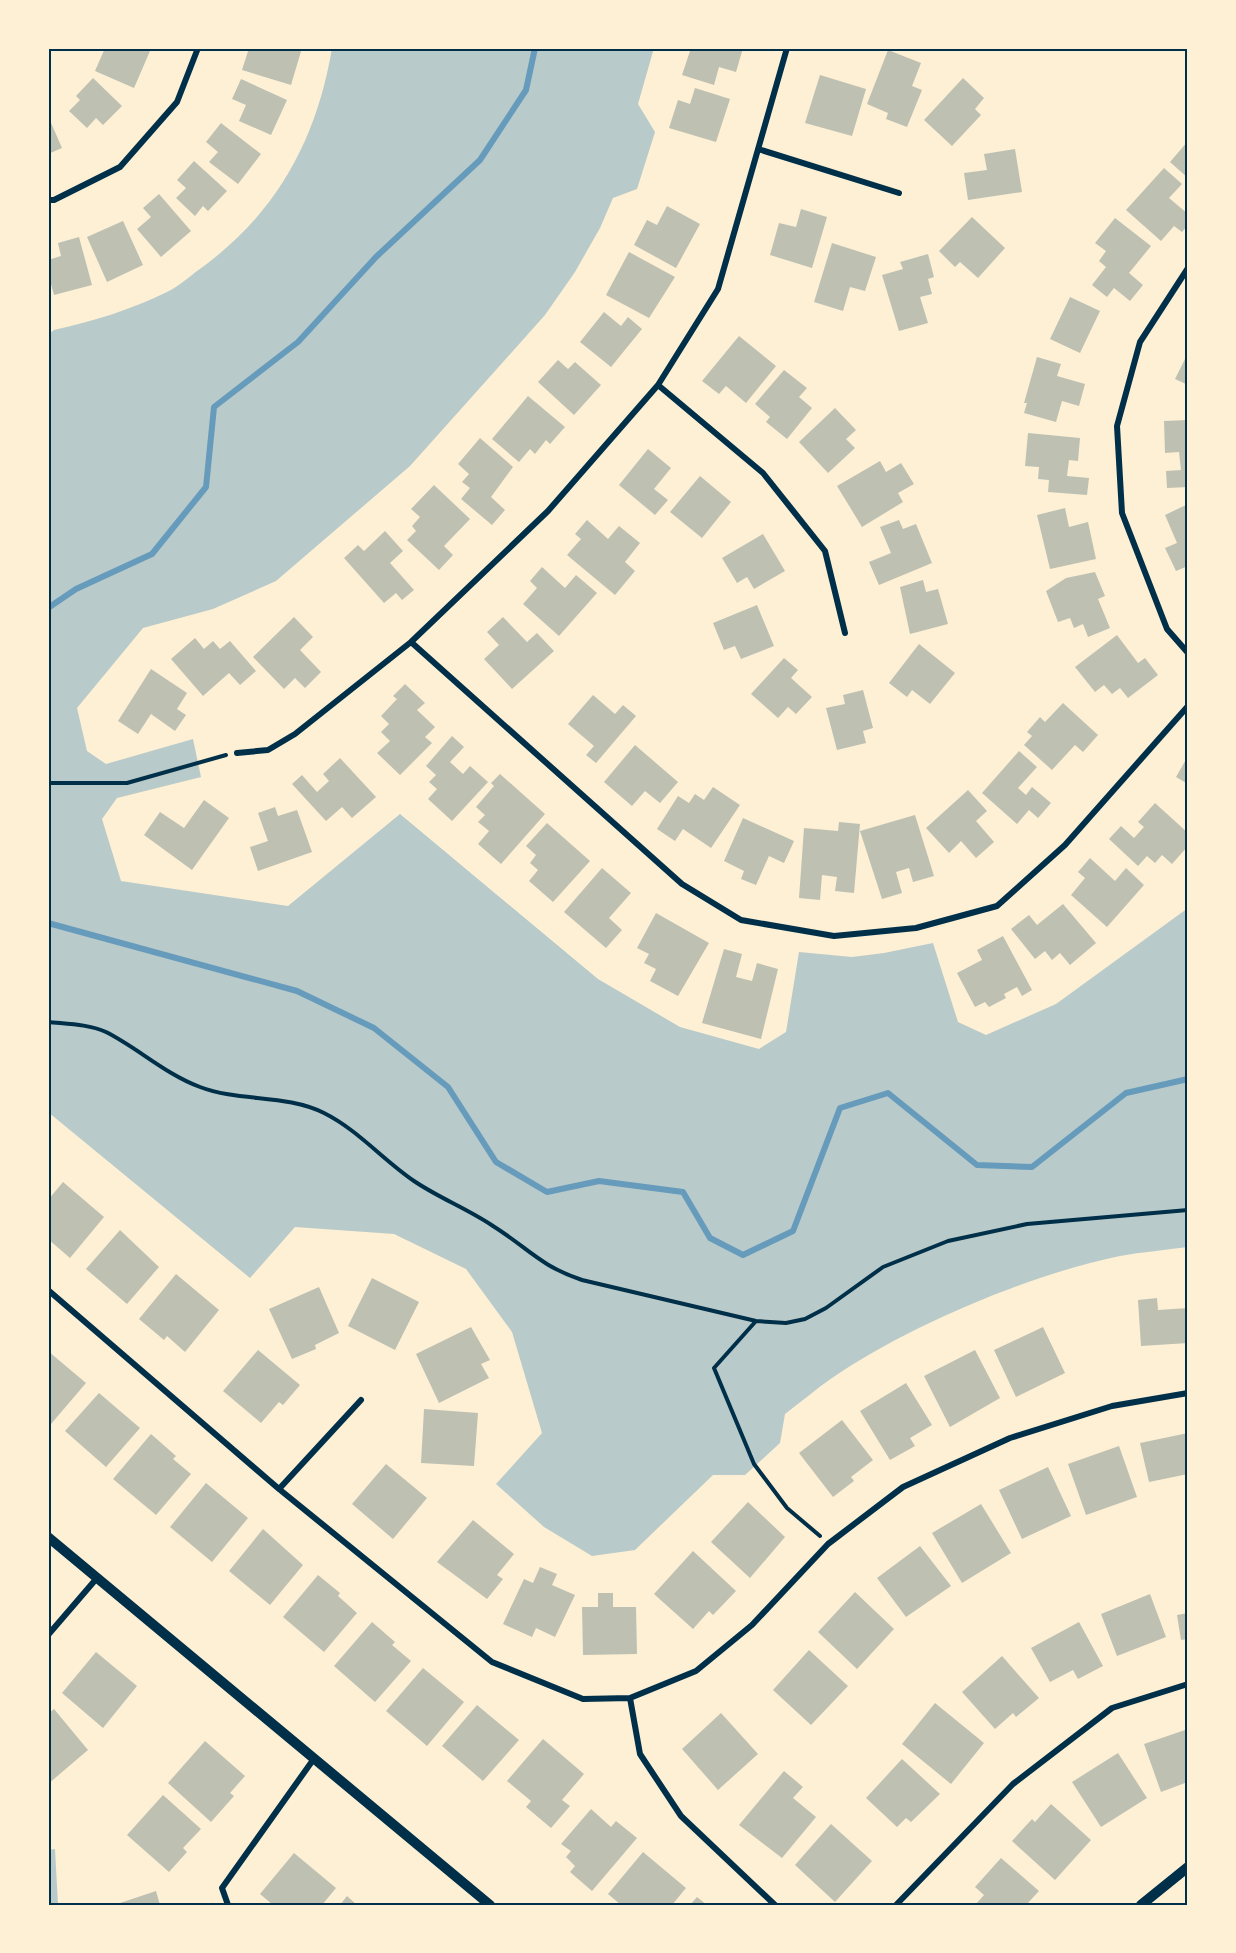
<svg xmlns="http://www.w3.org/2000/svg" width="1236" height="1953" font-family="'Nunito Sans',sans-serif">
	<style>
		.green { fill: #b9caca }
		.lines { fill: none; stroke-linecap: round; stroke-linejoin: round }
		.stream { stroke: #669bbc; stroke-width: 6 }
		.building { fill: #bec0b2 }
		.path { stroke: #003049; stroke-width: 4 }
		.minor { stroke: #003049; stroke-width: 6 }
		.tertiary { stroke: #003049; stroke-width: 10 }
		.neatline { fill: none; stroke: #003049; stroke-width: 2 }
	</style>
	<rect width="100%" height="100%" fill="#fdf0d5"/>
	<path class="green" d="M332 48H654L638 104 655 132 637 189 613 198 600 228 575 272 545 315 410 466 276 581 213 609 143 628 77 708 87 751 106 764 193 739 201 777 117 798 102 819 121 881 288 906 400 814 598 979 680 1027 759 1049 786 1032 799 952 852 957 884 953 933 943 958 1022 986 1035 1056 1004 1188 908V1247C1166 1250 1142 1252 1120 1256 1031 1274 908 1326 832 1378 816 1389 801 1402 785 1414L780 1443 745 1475H713L635 1550 592 1556 544 1527 496 1484 542 1433 512 1332 466 1269 394 1234 295 1227 250 1278 48 1112V335L54 330C94 321 130 310 167 292 180 286 192 274 204 266 278 211 317 138 332 48Z
		M55 1849 58 1905H48V1850Z"/>
	<g class="lines">
		<path class="stream" d="M48 608 76 589 152 554 206 487 214 407 298 342 376 257 480 160 526 90 535 48
			M48 923 297 991 374 1028 448 1087 496 1162 547 1192 599 1181 683 1192 710 1238 743 1255 793 1231 840 1108 888 1093 977 1165 1032 1167 1126 1093 1188 1079"/>
	</g>
	<path class="building" d="M105 48H142L150 51 134 88 95 71Z
		M249 48H302L291 85 242 70Z
		M691 48H743L736 72 719 67 714 85 682 75Z
		M888 50 921 63 912 86 922 90 907 127 886 119 888 113 867 104Z
		M820 75 866 89 852 136 805 123Z
		M93 78 122 106 103 125 96 118 87 128 69 111 80 100 76 96Z
		M963 78 984 98 975 109 981 115 952 146 924 120Z
		M241 79 287 100 271 135 239 121 246 105 232 99Z
		M695 88 730 99 716 142 669 128 678 100 690 104Z
		M48 116 62 148 48 154Z
		M221 123 261 154 238 184 209 162 218 152 206 142Z
		M1188 141V178L1170 162Z
		M1015 149 1022 192 968 200 964 173 987 170 984 154Z
		M194 161 227 191 208 211 203 206 195 216 176 198 186 188 177 180Z
		M1164 168 1182 184 1169 198 1188 214V225L1182 232 1174 226 1161 241 1126 210Z
		M159 194 191 231 161 257 137 229 151 217 143 208Z
		M667 206 700 224 676 268 634 245 647 220 657 225Z
		M801 209 827 217 812 268 770 255 779 223 796 227Z
		M972 217 1005 248 978 278 960 262 955 267 939 251Z
		M1115 218 1151 246 1129 273 1143 285 1130 301 1114 288 1107 297 1092 285 1106 267 1099 261 1106 251 1095 243Z
		M123 221 143 265 107 282 87 237Z
		M79 237 92 285 54 295 48 273V260L61 256 58 243Z
		M832 243 876 257 865 291 850 287 843 311 814 302Z
		M629 252 675 277 649 318 606 295Z
		M928 254 934 277 928 279 932 294 920 297 928 323 899 331 882 275 903 269 900 262Z
		M1070 297 1100 311 1080 353 1050 339Z
		M604 312 621 326 628 317 642 329 611 367 580 342Z
		M739 336 776 366 746 403 726 386 719 394 702 381Z
		M1037 357 1061 364 1057 376 1085 384 1079 406 1062 401 1056 422 1024 413 1027 403H1024Z
		M1186 357 1188 358V385L1175 379Z
		M558 360 568 369 575 362 601 385 574 415 538 382Z
		M784 370 807 388 799 397 812 408 787 439 766 422 770 417 755 404Z
		M528 396 565 427 550 444 546 440 535 454 530 449 519 462 492 439Z
		M835 408 856 430 846 439 855 448 828 473 799 442Z
		M1188 420V487L1167 488 1166 471 1181 470 1179 452 1165 453 1164 421Z
		M1028 433 1080 438 1078 461 1069 460 1067 476 1089 478 1087 495 1048 492 1049 480 1038 479 1039 467 1025 466Z
		M480 438 513 467 491 497 505 510 492 525 461 499 470 488 462 482 469 474 458 464Z
		M648 449 671 468 654 489 668 500 655 515 619 485Z
		M880 461 886 472 901 463 914 484 898 493 903 502 862 527 837 486Z
		M700 476 731 502 702 538 670 512Z
		M434 485 470 519 444 546 453 555 439 570 407 540 416 531 412 526 420 517 411 509Z
		M1188 504V566L1176 571 1165 548 1177 543 1165 515Z
		M1065 508 1069 527 1088 522 1096 559 1050 569 1037 515Z
		M587 520 608 539 619 526 640 543 625 562 635 571 615 595 567 555 581 539 575 534Z
		M899 520 903 529 916 524 932 563 879 585 869 562 891 553 880 527Z
		M385 531 403 551 390 563 414 590 402 600 396 593 384 603 344 558 358 545 364 551Z
		M763 534 785 571 754 589 747 577 737 583 722 558Z
		M542 567 565 588 576 575 597 593 559 636 523 604 537 588 530 581Z
		M1095 572 1105 596 1098 599 1110 628 1088 637 1083 624 1074 628 1070 618 1058 622 1046 591 1066 578Z
		M923 580 926 592 938 589 948 624 910 634 900 587Z
		M757 605 774 646 741 659 735 646 724 650 713 623Z
		M294 617 313 637 300 650 321 672 305 688 295 678 284 689 253 657Z
		M503 617 527 642 537 633 554 651 512 689 484 659 499 645 487 632Z
		M1117 635 1138 663 1145 658 1158 675 1128 698 1120 688 1112 694 1104 685 1095 692 1075 667Z
		M195 638 204 649 213 641 220 649 230 641 256 671 240 685 229 673 203 696 171 659Z
		M919 644 955 673 930 704 912 690 907 697 889 683Z
		M784 658 798 670 791 678 812 697 796 714 788 707 778 718 751 694Z
		M151 669 187 693 177 709 186 715 175 731 151 714 138 734 118 721Z
		M405 684 425 703 417 710 435 727 425 737 432 743 400 775 377 753 390 741 381 732 389 724 381 716 397 699 393 696Z
		M863 690 873 728 863 731 866 743 837 750 826 708 845 704 843 695Z
		M593 695 615 714 623 705 636 716 596 763 586 755 594 746 568 724Z
		M1063 703 1098 735 1083 752 1075 745 1052 770 1024 745 1032 736 1027 732 1040 717 1045 722Z
		M452 736 464 747 450 762 463 774 470 766 488 782 452 821 428 799 437 789 429 782 436 775 426 766Z
		M635 745 678 782 660 803 645 791 632 806 604 782Z
		M1019 751 1037 767 1018 788 1026 795 1032 787 1051 803 1038 818 1029 810 1017 824 982 793Z
		M1188 756V784L1176 777Z
		M340 758 376 797 352 818 342 807 326 821 292 784 302 775 317 792 329 781 323 774Z
		M500 774 545 814 501 864 478 844 489 831 478 822 485 815 476 807 494 786 491 783Z
		M713 787 740 805 711 848 683 829 675 841 657 829 678 796 689 803 695 794 704 800Z
		M968 790 987 811 976 821 994 842 976 858 961 841 949 853 926 828Z
		M204 800 229 818 192 870 144 835 160 812 184 828Z
		M1155 803 1188 833V846L1172 864 1162 855 1155 863 1147 856 1138 866 1109 839 1121 826 1134 838 1144 827 1138 822Z
		M275 807 278 816 297 810 312 852 258 871 250 847 268 841 258 813Z
		M915 815 934 876 913 882 909 868 896 872 902 893 882 899 860 831Z
		M743 818 794 841 784 863 769 856 756 885 741 879 744 871 724 861Z
		M839 822 860 824 854 893 835 891 837 877 822 875 820 900 799 898 804 828 838 831Z
		M547 823 590 861 553 902 529 881 538 870 530 863 536 855 526 846Z
		M1090 858 1115 881 1126 868 1144 885 1107 927 1071 895 1085 878 1078 872Z
		M602 868 631 893 609 918 622 930 606 948 564 912Z
		M1063 904 1096 943 1070 965 1060 953 1052 960 1045 951 1035 959 1011 929 1029 915 1037 925Z
		M656 913 709 943 678 996 650 981 656 969 644 963 649 954 637 948Z
		M1003 936 1032 990 1022 996 1017 987 1004 994 1006 998 989 1007 985 1002 975 1007 957 973 982 960 977 950Z
		M724 949 742 954 736 977 752 981 757 963 778 969 761 1039 702 1023Z
		M63 1182 104 1217 70 1258 48 1239V1200Z
		M120 1230 159 1267 127 1304 86 1269Z
		M176 1274 219 1310 185 1352 167 1336 164 1340 139 1319Z
		M372 1278 419 1302 395 1350 348 1326Z
		M319 1287 339 1333 315 1345 316 1349 292 1359 269 1309Z
		M1157 1298 1158 1310 1188 1308V1343L1141 1346 1138 1300Z
		M471 1327 490 1360 481 1364 489 1378 439 1403 416 1354Z
		M1043 1327 1065 1373 1016 1397 994 1350Z
		M258 1350 300 1385 283 1405 279 1402 261 1423 223 1391Z
		M975 1350 1000 1398 950 1427 924 1376Z
		M48 1351 86 1383 51 1424 48 1421Z
		M906 1383 932 1425 910 1438 915 1446 890 1460 860 1411Z
		M99 1393 140 1428 106 1467 65 1431Z
		M424 1409 478 1413 474 1466 421 1463Z
		M842 1420 873 1460 851 1477 854 1481 833 1497 799 1453Z
		M1188 1433V1474L1149 1482 1140 1443Z
		M151 1434 176 1456 173 1459 191 1474 156 1515 113 1479Z
		M1119 1446 1137 1497 1086 1515 1068 1464Z
		M386 1464 427 1498 393 1539 352 1504Z
		M1048 1467 1071 1516 1022 1539 999 1490Z
		M206 1483 248 1518 212 1562 170 1527Z
		M748 1502 785 1537 750 1578 711 1542Z
		M981 1504 1011 1553 962 1583 932 1533Z
		M473 1520 514 1554 497 1575 503 1579 487 1599 437 1562Z
		M263 1529 303 1565 270 1605 229 1571Z
		M920 1546 951 1586 906 1617 877 1578Z
		M693 1551 736 1591 713 1615 709 1611 693 1629 654 1594Z
		M540 1567 557 1574 552 1585 575 1595 555 1637 536 1628 532 1637 503 1624 524 1579 533 1583Z
		M318 1575 340 1593 338 1596 357 1613 324 1652 283 1617Z
		M855 1592 894 1629 857 1669 818 1632Z
		M598 1593H613V1607H636L637 1654 583 1655 582 1607H598Z
		M1150 1594 1166 1637 1117 1656 1101 1614Z
		M1188 1613V1639L1181 1640 1177 1615Z
		M372 1622 395 1642 392 1645 411 1661 375 1702 334 1666Z
		M1079 1622 1103 1666 1078 1679 1073 1670 1050 1682 1031 1648Z
		M809 1650 848 1686 811 1725 773 1690Z
		M96 1652 137 1686 103 1728 62 1693Z
		M1002 1656 1039 1698 1016 1717 1013 1713 995 1729 962 1692Z
		M423 1668 464 1702 427 1746 386 1711Z
		M935 1703 984 1743 951 1784 902 1744Z
		M477 1705 519 1740 483 1781 442 1746Z
		M54 1709 88 1750 48 1784V1714Z
		M721 1713 758 1754 718 1790 682 1749Z
		M1188 1729V1780L1185 1783 1161 1792 1144 1744Z
		M543 1739 584 1774 562 1800 570 1806 551 1828 526 1807 531 1801 507 1781Z
		M205 1741 245 1776 230 1793 234 1796 211 1822 168 1783Z
		M1118 1753 1147 1798 1101 1827 1072 1782Z
		M902 1759 940 1794 911 1822 906 1818 897 1827 866 1798Z
		M784 1771 803 1787 793 1798 816 1817 782 1858 739 1825Z
		M163 1795 201 1829 183 1848 187 1852 169 1872 127 1835Z
		M1051 1804 1091 1840 1055 1880 1012 1841 1032 1819 1035 1822Z
		M591 1809 611 1827 616 1821 637 1838 592 1891 570 1872 575 1866 566 1857 571 1851 561 1844Z
		M831 1824 872 1861 835 1902 795 1865Z
		M643 1852 686 1888 672 1905H621L608 1894Z
		M294 1853 336 1888 322 1905H273L260 1894Z
		M1001 1858 1039 1891 1026 1905H975L984 1895 975 1887Z
		M156 1891 160 1905H114Z
		M347 1896 357 1905H340Z
		M697 1897 707 1905H690Z"/>
	<g class="lines">
		<path class="path" d="M48 783H127L226 755
			M48 1022C67 1024 88 1024 106 1032 138 1048 165 1074 200 1087 239 1102 286 1094 324 1113 358 1130 383 1160 414 1181 439 1198 468 1209 493 1226 528 1248 540 1266 582 1280L756 1321 786 1323 805 1319 826 1308 883 1267 948 1241 1027 1224 1188 1210
			M756 1321 714 1368 754 1464 787 1508 820 1536"/>
		<path class="minor" d="M758 149 899 193
			M48 200H54L120 167 177 102 198 48
			M1188 268 1140 342 1117 426 1122 513 1167 629 1188 653
			M658 385 763 473 825 551 845 633
			M411 642 682 884 741 920 834 936 916 928 997 906 1065 845 1188 706
			M237 753 268 750 295 734 411 642 548 511 658 385 718 289 787 48
			M48 1290 279 1489 492 1662 583 1699 630 1698 696 1671 752 1625 828 1544 903 1487 1010 1438 1112 1406 1188 1393
			M279 1489 361 1400
			M48 1635 97 1578
			M630 1698 640 1754 681 1816 775 1905
			M228 1905 222 1888 313 1760
			M896 1905 1013 1784 1112 1708 1188 1684"/>
		<path class="tertiary" d="M48 1537 490 1905
			M1141 1905 1188 1867"/>
	</g>
	<rect width="1236" height="1953" fill="none" stroke="#fdf0d5" stroke-width="99"/>
	<rect x="50" y="50" width="1136" height="1854" class="neatline"/>
</svg>
